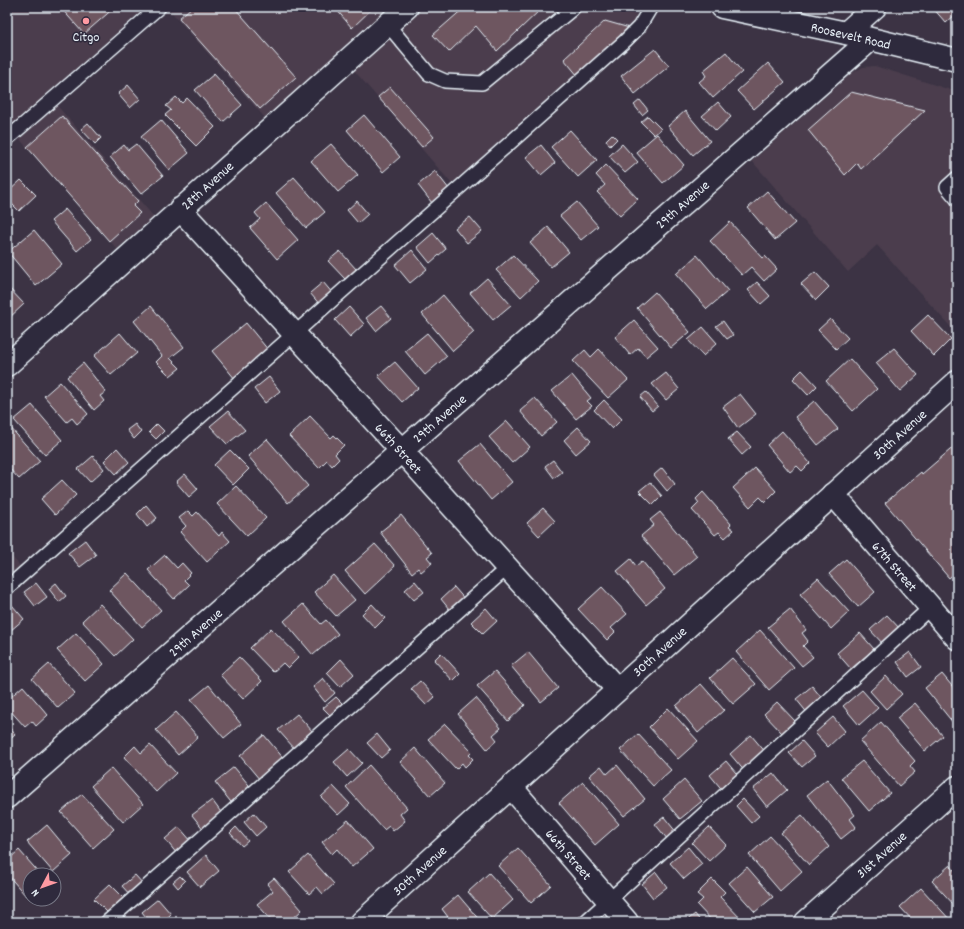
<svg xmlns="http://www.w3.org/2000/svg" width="964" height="929" font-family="Dekko,sans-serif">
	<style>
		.built { fill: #4b3e4d }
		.building { fill: #6e5661; stroke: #e8f1f8 }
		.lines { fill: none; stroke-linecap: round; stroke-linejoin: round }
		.lane-casing { stroke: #e8f1f8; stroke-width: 16 }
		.street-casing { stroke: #e8f1f8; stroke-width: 25 }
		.secondary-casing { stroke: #e8f1f8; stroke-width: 25 }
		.primary-casing { stroke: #e8f1f8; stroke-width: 25 }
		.lane { stroke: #2f2a3d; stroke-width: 13 }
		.street { stroke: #2f2a3d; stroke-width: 22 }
		.secondary { stroke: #2f2a3d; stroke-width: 22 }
		.primary { stroke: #2f2a3d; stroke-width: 22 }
		.poi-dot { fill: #ff9aa2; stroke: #2f2a3d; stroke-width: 1.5 }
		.labels { text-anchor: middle; stroke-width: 3; stroke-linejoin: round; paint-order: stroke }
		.street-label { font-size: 14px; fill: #e8f1f8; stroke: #2f2a3d }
		.poi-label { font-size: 14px; fill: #e8f1f8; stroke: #2f2a3d }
	</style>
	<rect width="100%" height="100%" fill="#3c3344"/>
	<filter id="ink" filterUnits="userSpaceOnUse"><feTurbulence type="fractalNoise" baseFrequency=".025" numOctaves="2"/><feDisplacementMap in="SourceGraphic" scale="8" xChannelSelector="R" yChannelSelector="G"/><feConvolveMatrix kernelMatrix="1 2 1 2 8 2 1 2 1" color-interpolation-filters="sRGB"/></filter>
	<g filter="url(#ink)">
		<path class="built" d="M7 7H146L47 94 154 217 117 249 8 126 7 127Z
			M167 7H605L639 15 630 28 618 40 452 184 340 54 266 119Z
			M875 66 957 92V334L877 245 848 272 752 161 852 73 863 67Z
			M7 551 20 566 7 578Z"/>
		<path class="building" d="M60 7H115L84 34Z
			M192 7H234L296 77 260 109 179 18Z
			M339 7H374L352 28 336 9Z
			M465 7H534L541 9 497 51 476 26 449 52 433 35Z
			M932 7H957V13L946 23Z
			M605 21 633 29 578 76 564 59Z
			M655 49 669 66 635 94 621 76Z
			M726 52 742 72 713 98 699 82 706 76 703 71Z
			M768 63 785 82 754 109 737 91Z
			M214 74 242 105 223 122 195 90Z
			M128 85 140 99 130 108 118 94Z
			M390 87 434 137 422 147 378 97Z
			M851 92 925 110 861 169 857 163 845 175 808 130Z
			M176 97 182 103 187 98 215 127 196 146 165 115 171 110 166 106Z
			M640 100 648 110 642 115 634 105Z
			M718 102 731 117 716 131 702 116Z
			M685 111 710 141 693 155 668 126Z
			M364 115 400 157 383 172 347 130Z
			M62 116 138 201 133 206 140 213 109 241 27 147Z
			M648 116 661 129 654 135 641 122Z
			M161 120 189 153 169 170 141 137Z
			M88 123 101 138 95 144 81 129Z
			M570 130 597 160 578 177 551 147Z
			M612 134 617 139 610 146 606 140Z
			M657 134 684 165 663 183 636 152Z
			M136 144 163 176 141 194 110 157 124 145 128 150Z
			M331 144 358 175 338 192 311 161Z
			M622 144 638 162 625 173 609 156Z
			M541 145 555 163 541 175 526 157Z
			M606 165 638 199 620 216 597 192 605 185 596 175Z
			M435 171 449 189 432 203 418 185Z
			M294 177 325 212 306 228 276 193Z
			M21 180 36 195 19 211 7 199V193Z
			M767 191 795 223 775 240 748 208Z
			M357 201 368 214 358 223 347 210Z
			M577 202 598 226 581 240 560 216Z
			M266 203 298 240 277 259 250 228 260 219 255 213Z
			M65 209 91 239 77 251 51 221Z
			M470 217 482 231 467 243 455 228Z
			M730 222 763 258 765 256 777 269 764 281 751 267 742 275 710 241Z
			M548 227 569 252 551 267 530 243Z
			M34 230 62 264 36 286 8 252Z
			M433 233 446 249 430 263 417 247Z
			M412 250 427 269 410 283 395 265Z
			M340 251 356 269 345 279 328 261Z
			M513 255 538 281 521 297 496 270Z
			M697 255 728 291 707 309 676 274Z
			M815 272 829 287 816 300 801 284Z
			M487 278 511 305 493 320 470 293Z
			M323 282 334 295 321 306 310 293Z
			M757 282 770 296 761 304 748 290Z
			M7 286 24 304 7 320Z
			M655 292 690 332 671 348 637 308Z
			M443 295 474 332 453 351 422 314Z
			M151 306 184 347 170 358 180 368 170 376 156 362 162 356 134 321Z
			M381 306 391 318 376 331 366 318Z
			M349 307 364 324 350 337 335 320Z
			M928 315 951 339 934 356 911 331Z
			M830 319 848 338 836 349 818 330Z
			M634 320 658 347 646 357 638 348 630 355 615 337Z
			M723 321 733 335 727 339 716 326Z
			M246 323 269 351 235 379 212 351Z
			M703 327 717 343 703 356 688 340Z
			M120 333 137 353 111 375 94 356Z
			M427 333 447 356 425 375 405 351Z
			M894 348 918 375 900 391 876 363Z
			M599 349 628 380 608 398 573 361 585 350 591 357Z
			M850 359 877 389 853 411 826 381Z
			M395 362 418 388 402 402 378 376Z
			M83 363 106 392 100 396 104 401 94 410 67 377Z
			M802 370 817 386 808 395 793 379Z
			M666 373 679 389 666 400 652 384Z
			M572 375 591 398 587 401 592 406 576 419 552 391Z
			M269 377 280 391 265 403 254 389Z
			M60 382 88 414 77 424 72 418 67 422 44 396Z
			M646 392 658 406 652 411 640 397Z
			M740 394 756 414 738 428 723 407Z
			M535 398 557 422 541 436 520 411Z
			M604 400 622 419 612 429 594 410Z
			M814 401 838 429 818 445 795 417Z
			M32 405 62 440 45 455 14 420Z
			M228 411 245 430 227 444 210 426Z
			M310 416 331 438 334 435 344 445 335 454 339 459 332 466 327 460 319 468 289 436Z
			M507 421 530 447 512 463 489 437Z
			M135 424 141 432 134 439 127 430Z
			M157 424 164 431 156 439 149 432Z
			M9 426 40 461 19 479 7 466V428Z
			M578 427 591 441 576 454 564 440Z
			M782 431 810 463 802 471 797 466 790 472 767 445Z
			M737 432 751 447 742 455 728 439Z
			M267 439 308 486 288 503 248 456Z
			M480 444 512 482 491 500 459 461Z
			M957 444V571L949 578 885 503 921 472 922 474Z
			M117 448 129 462 116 474 104 461Z
			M230 450 249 469 233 485 214 465Z
			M93 456 104 469 90 482 78 469Z
			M553 460 562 472 554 478 545 466Z
			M662 468 675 484 667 491 654 475Z
			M755 468 776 491 765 502 760 497 750 507 733 488Z
			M185 474 198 489 189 497 176 482Z
			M62 480 76 495 55 515 41 499Z
			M650 482 662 496 653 505 639 491Z
			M236 486 266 518 247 536 217 504Z
			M703 492 731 524 729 526 734 530 725 538 719 532 715 535 692 510 699 503 696 499Z
			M146 505 157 518 147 527 137 514Z
			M543 508 555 521 539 536 527 523Z
			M188 511 193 516 197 512 219 536 222 532 230 541 207 562 180 532 186 526 179 518Z
			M660 512 697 556 674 575 641 536 654 525 650 520Z
			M401 515 432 553 427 557 432 563 421 572 418 568 412 573 380 532Z
			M85 540 96 555 80 567 68 553Z
			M375 544 395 566 365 594 345 571Z
			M165 555 177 568 182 563 191 573 184 580 189 585 174 599 148 570Z
			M631 559 636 566 642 561 665 589 646 605 617 571Z
			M846 559 875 592 858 607 829 574Z
			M127 573 161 610 142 627 109 590Z
			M333 575 355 600 336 616 314 592Z
			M818 578 849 612 831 629 800 594Z
			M415 581 424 592 414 600 405 590Z
			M36 583 47 597 35 606 24 592Z
			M56 583 66 596 59 602 49 589Z
			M454 587 467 602 453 614 441 599Z
			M602 587 627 614 611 628 615 632 607 640 578 609Z
			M100 604 133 639 115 656 82 621Z
			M303 604 321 624 326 620 338 634 313 655 284 621Z
			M372 604 385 618 375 628 362 614Z
			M12 605 24 619 10 631 7 628V609Z
			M486 608 497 621 483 634 471 622Z
			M790 609 806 630 802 633 808 641 803 646 813 657 802 666 768 627Z
			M887 615 901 630 884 645 870 630Z
			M271 628 299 657 288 668 283 663 273 672 250 648Z
			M760 630 794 668 769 690 736 652Z
			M76 633 104 664 85 681 57 650Z
			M860 633 874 649 851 669 837 653Z
			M528 652 558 688 541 702 511 666Z
			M910 652 921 667 908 677 897 662Z
			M441 653 460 674 453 681 434 660Z
			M239 657 262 681 243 699 220 675Z
			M732 658 756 684 733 704 710 678Z
			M341 659 354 674 340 687 327 673Z
			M49 664 75 693 58 708 32 679Z
			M495 671 525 705 508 721 477 686Z
			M942 674 957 692V721L954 724 925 688Z
			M886 676 902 694 886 709 870 691Z
			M323 678 335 693 325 702 313 687Z
			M420 681 435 697 426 705 411 689Z
			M701 684 724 710 698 733 676 706Z
			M209 685 241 724 224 738 191 700Z
			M23 686 48 715 36 726 32 721 25 727 7 707V700Z
			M812 686 825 702 809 715 796 699Z
			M862 690 878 708 859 725 843 706Z
			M336 697 343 704 330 715 323 708Z
			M476 698 501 728 493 735 497 740 487 749 458 714Z
			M777 702 795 721 782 733 764 714Z
			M915 703 943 736 925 751 897 718Z
			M668 708 698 741 678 759 649 727Z
			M176 712 198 737 178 755 156 730Z
			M297 714 313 732 294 748 278 730Z
			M833 717 845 731 828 747 815 733Z
			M881 722 915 761 910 766 915 772 899 786 860 741Z
			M445 724 472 752 469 755 473 759 465 767 462 763 456 769 428 739Z
			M7 725 15 734 7 741Z
			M377 734 390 750 381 758 367 743Z
			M638 734 671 770 653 786 620 750Z
			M264 735 284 759 260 780 240 756Z
			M751 735 767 754 746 773 730 754Z
			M802 741 815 756 802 767 789 753Z
			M150 745 176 773 156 792 124 757 135 746 141 753Z
			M415 748 445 783 430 796 400 762Z
			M349 749 362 763 347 777 334 762Z
			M726 761 741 779 724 792 710 775Z
			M862 761 890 793 869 811 841 778Z
			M369 765 407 808 400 814 405 821 393 831 389 826 384 830 346 787Z
			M617 765 645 799 624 816 589 776 601 766 607 774Z
			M234 767 253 790 234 806 215 782Z
			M111 768 143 804 123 822 91 786Z
			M773 773 787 790 767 807 753 789Z
			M827 779 855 815 850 819 856 827 841 839 807 795Z
			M684 780 702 801 680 819 663 799Z
			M583 782 619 824 595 845 559 803Z
			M333 786 350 804 338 815 321 797Z
			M82 794 114 829 93 848 61 812Z
			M743 799 759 816 751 823 736 806Z
			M212 800 223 815 204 830 192 815Z
			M254 813 266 827 256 836 244 822Z
			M802 815 829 847 809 865 781 833Z
			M664 817 677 833 668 840 655 824Z
			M348 820 373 849 352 867 337 849 332 854 322 842Z
			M47 825 72 855 53 872 27 842Z
			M179 827 192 842 177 854 165 839Z
			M236 827 248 841 242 846 230 833Z
			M709 827 726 845 709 861 692 843Z
			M770 836 802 871 780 891 749 855Z
			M688 847 702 864 684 879 670 863Z
			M518 848 551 885 531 903 498 866Z
			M19 850 41 875H30V892L26 896 7 874V861Z
			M206 855 219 871 200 887 187 872Z
			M308 855 334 884 323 894 317 887 309 894 289 872Z
			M950 865 957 874V908L932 881Z
			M747 867 773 897 755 912 729 883Z
			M656 872 667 887 653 898 642 884Z
			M489 873 513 900 492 919 468 892Z
			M135 875 144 885 131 896 122 886Z
			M180 876 185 881 178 888 173 882Z
			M274 878 302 910 289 922 285 919 282 922H273L257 904 273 891 267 884Z
			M712 879 725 892 720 897 744 922H713L697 905 703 899 697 894Z
			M110 884 127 901 111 916 94 899Z
			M921 888 952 922H914L900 907Z
			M458 895 481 922H443L448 917 442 909Z
			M158 899 171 914 163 922H150L142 912Z
			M695 914 701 922H685Z"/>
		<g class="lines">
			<g class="lane-casing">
				<path id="lane" d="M388 25 429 74 445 81 482 83 571 10 574 7
					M7 139 159 7
					M957 178 947 187 957 199
					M7 588 625 41 639 27 651 7
					M107 922 507 568
					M585 922 931 607"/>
			</g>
			<g class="street-casing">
				<path id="street" d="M846 33 875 7
					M180 209 402 451 617 689
					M7 365 407 7
					M833 494 957 638
					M511 787 627 922
					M7 797 870 40
					M806 922 957 787"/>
			</g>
			<g class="secondary-casing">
				<path id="secondary" d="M362 922 957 382"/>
			</g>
			<g class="primary-casing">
				<path id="primary" d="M722 7 846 33 957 60"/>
			</g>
			<use href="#lane" class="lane"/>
			<use href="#street" class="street"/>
			<use href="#secondary" class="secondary"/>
			<use href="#primary" class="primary"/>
		</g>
	</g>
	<circle class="poi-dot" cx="86" cy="21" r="4"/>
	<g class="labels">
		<g class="street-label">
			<text transform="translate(851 35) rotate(13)" y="5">Roosevelt Road</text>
			<text transform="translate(207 185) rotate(-42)" y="5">28th Avenue</text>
			<text transform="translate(682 204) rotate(-41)" y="5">29th Avenue</text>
			<text transform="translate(439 418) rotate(-41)" y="5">29th Avenue</text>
			<text transform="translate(899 434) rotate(-42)" y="5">30th Avenue</text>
			<text transform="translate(399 448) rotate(48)" y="5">66th Street</text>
			<text transform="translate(895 566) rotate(49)" y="5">67th Street</text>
			<text transform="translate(195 632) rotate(-41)" y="5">29th Avenue</text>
			<text transform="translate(659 651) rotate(-42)" y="5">30th Avenue</text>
			<text transform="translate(569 854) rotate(49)" y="5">66th Street</text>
			<text transform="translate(881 854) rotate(-42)" y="5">31st Avenue</text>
			<text transform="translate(419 870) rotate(-42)" y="5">30th Avenue</text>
		</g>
		<g class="poi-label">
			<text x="86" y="41">Citgo</text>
		</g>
	</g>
	<rect width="964" height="929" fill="none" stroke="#2f2a3d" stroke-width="24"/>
	<rect x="12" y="12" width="940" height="905" fill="none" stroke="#e8f1f8" stroke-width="1.5" filter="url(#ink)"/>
	<g transform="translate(42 887) rotate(229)"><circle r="19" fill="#2f2a3d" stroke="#797a88"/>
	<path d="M0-3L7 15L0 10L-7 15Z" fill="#ff9aa2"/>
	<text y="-6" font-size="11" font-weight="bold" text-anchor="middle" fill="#e8f1f8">N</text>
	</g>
</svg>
